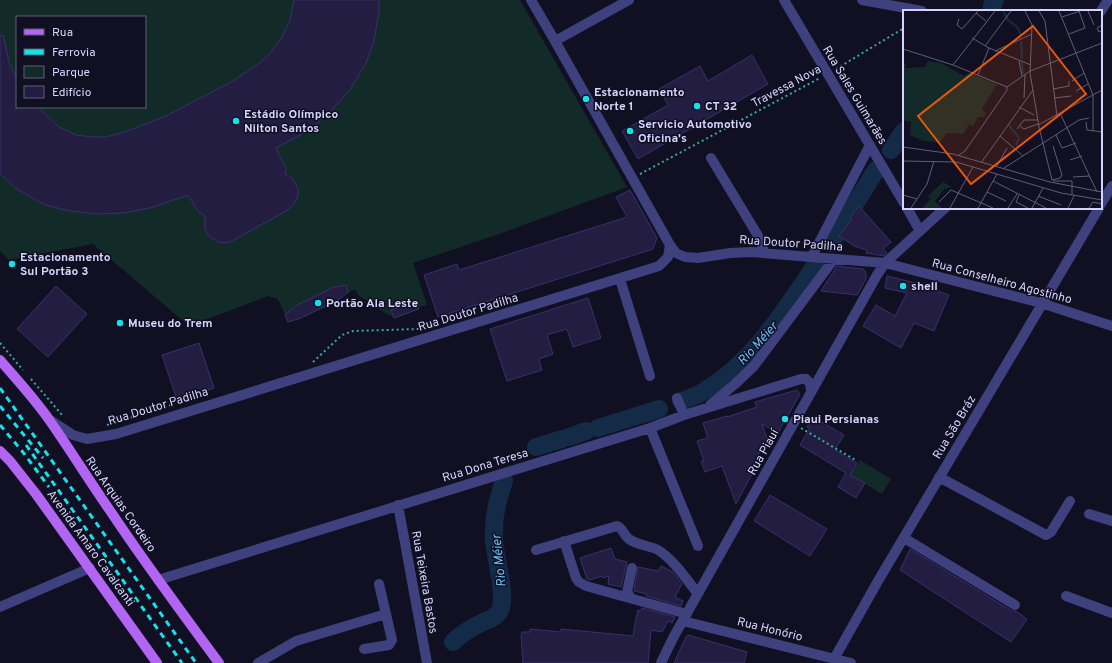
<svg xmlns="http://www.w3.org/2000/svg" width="1112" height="663" font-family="Overpass,sans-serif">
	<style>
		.green { fill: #132b28; fill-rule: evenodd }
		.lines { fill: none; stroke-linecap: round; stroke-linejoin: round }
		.river { stroke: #142b48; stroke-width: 18 }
		.building { fill: #221d41; stroke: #38316b }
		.path { stroke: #38ab9b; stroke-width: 2; stroke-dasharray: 2 3; stroke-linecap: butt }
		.minor { stroke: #3e417d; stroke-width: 10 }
		.major { stroke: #b264f3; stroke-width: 10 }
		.rail { stroke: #13e3e9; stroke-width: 3; stroke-dasharray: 6 5; stroke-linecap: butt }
		.poi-dot { fill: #13e3e9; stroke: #110f22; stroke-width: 1.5 }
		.labels { text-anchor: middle; stroke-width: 3; stroke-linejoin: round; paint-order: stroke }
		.street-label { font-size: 12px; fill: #d5d4fc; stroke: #110f22 }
		.poi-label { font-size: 12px; font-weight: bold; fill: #d5d4fc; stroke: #110f22; text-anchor: start }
		.water-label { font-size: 13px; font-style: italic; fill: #6abef3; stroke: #110f22 }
		.inset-river { fill: none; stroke: #142b48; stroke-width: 2 }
		.inset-road { fill: none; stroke: #5f5e79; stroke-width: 1 }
		.view { fill: #e8590c; fill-opacity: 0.15; stroke: #e8590c; stroke-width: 2 }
		.inset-edge { fill: none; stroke: #d5d4fc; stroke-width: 2 }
	</style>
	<rect width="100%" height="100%" fill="#110f22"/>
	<path class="green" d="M0 0H520L627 187 502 233 413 263 427 305 418 307 419 309 394 318 393 315H388L358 295 355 289C348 292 343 297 337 301 321 310 304 317 288 322L278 299 268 296 189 326 93 244 9 260 0 251ZM17 17H145V107H17Z
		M860 460 891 479 882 494 850 475Z"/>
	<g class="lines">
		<path class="river" d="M992 6 995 0
			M891 150 904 131
			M831 243 876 170
			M681 401C690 398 699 395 706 390 754 361 784 311 815 266
			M598 428 659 409
			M569 437 586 431
			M536 447 562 439
			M453 642C461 634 471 628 481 623 487 620 494 619 499 612 508 598 495 558 494 540 493 517 497 502 504 481"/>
	</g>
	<path class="building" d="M294 0H379V11L374 41 366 63 350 90 328 114 309 130 276 148 286 169 285 174 291 177 295 183 298 189V196L295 202 291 207 286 211 232 241 226 243 219 242 213 239 208 235 205 229V216L199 212 188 195 150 208 123 213 94 214 65 210 43 204 17 189 0 174V36L3 35 9 62 17 80V107H38L59 127 76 135 93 137H106L125 132 166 116 233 81 254 67 268 56 281 39 290 20Z
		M752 55 768 84 638 159 622 131 668 105 659 89 700 66 708 81Z
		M630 190 657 238 653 249 438 317 424 275 457 264 459 270 627 217 616 197Z
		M859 206 891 242 883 249 887 253 884 256 866 253 867 250 854 246 839 236 852 219 850 218Z
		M837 266 863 269 865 271 866 273V279L857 295 821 291Z
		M887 276 928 286 934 288V290L949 295 934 331 914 323 901 348 863 326 876 305 895 316 907 293 885 288Z
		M346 285 348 292 338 300 301 318 288 322 285 315 297 305 334 287Z
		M56 286 87 314 48 357 17 329Z
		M588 298 601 338 573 347 567 329 547 335 553 354 539 359 542 370 507 381 490 329Z
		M416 301 419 309 394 318 391 310Z
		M199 343 214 388 177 400 162 355Z
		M797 390 800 394 778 433 762 424 769 444 762 446 764 451 758 453 760 457 751 472 752 474 736 504 722 466 705 472 701 461H704L697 441 708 438 703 423 727 416V417L757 407 755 402Z
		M813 417 844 435 835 450 857 463 850 475 865 483 856 498 838 487 846 473 800 445 810 428 807 427Z
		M770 495 827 529 810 556 754 521Z
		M611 548 615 559 627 562 621 587 608 584 609 576 603 578 602 576 590 580 587 579 580 558Z
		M910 549 1012 611H1016L1027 619 1011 642 900 570Z
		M661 566 673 572 682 584 675 597 683 601 681 606 646 596 647 594 634 591 638 567 658 571Z
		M642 608 675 617 672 623 668 621 662 632 651 630 648 663H523L521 636 522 632H530V629L561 632V629L633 636 636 618 638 610 641 611Z
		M688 635 747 652 744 663H674L686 637Z"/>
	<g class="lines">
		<path class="path" d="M836 69 904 28
			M640 174 820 78
			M0 343 23 370
			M313 362 342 335 353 331 419 329
			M31 379 63 416
			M107 425 171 405
			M801 428 857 461"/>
		<path class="minor" d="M531 0 555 41 670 245 676 253 685 257 698 258 730 253 751 252 885 263 1041 303 1112 326
			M784 0 904 203
			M862 0 922 11
			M1101 11 1108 0
			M555 41 629 0
			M711 158 757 234 765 253
			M1101 204 1112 186
			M907 208 920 231
			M812 256 870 145
			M620 279 650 376
			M677 398 684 415
			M710 405 735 384 754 366 834 259
			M50 420 73 435 87 439 116 434 659 266 668 257 670 245
			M650 428 698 546
			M939 477 1046 535 1051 532 1070 501
			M398 505 427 663
			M1089 514 1112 521
			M904 538 1015 605
			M564 541 576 578 579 582 586 586 687 614
			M536 550 617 526C623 528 624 536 629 539 638 546 649 545 658 550 673 559 687 580 698 594
			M158 580 650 428 684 415 801 379H806L810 383 811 391
			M1066 596 1112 613
			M631 598 627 592 632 568
			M0 607 90 568
			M683 621 851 663
			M364 649 389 645 392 640 379 584
			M834 659 878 581 1099 208
			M258 663 296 641 386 614
			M661 663 673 638 877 275 885 263 945 208"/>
		<path class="major" d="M0 360C17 380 35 399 50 421 71 451 90 482 111 512 145 563 182 613 219 663
			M0 451 10 461 36 494 157 663"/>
		<path class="rail" d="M0 388 196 663
			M0 406 43 458
			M0 425 22 451 49 487
			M26 445 182 663"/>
	</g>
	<g class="poi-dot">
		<circle cx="586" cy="99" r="4"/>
		<circle cx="697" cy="106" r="4"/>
		<circle cx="236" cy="121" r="4"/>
		<circle cx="630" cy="131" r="4"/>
		<circle cx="12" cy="264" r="4"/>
		<circle cx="903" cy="286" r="4"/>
		<circle cx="318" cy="303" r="4"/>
		<circle cx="120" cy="323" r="4"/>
		<circle cx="785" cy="419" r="4"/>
	</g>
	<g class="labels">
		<g class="street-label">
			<text transform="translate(786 86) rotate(-28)" y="4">Travessa Nova</text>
			<text transform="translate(855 95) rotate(59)" y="4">Rua Sales Guimarães</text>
			<text transform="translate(791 243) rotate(4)" y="4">Rua Doutor Padilha</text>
			<text transform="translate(1002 281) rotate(15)" y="4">Rua Conselheiro Agostinho</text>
			<text transform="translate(468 312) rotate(-17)" y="4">Rua Doutor Padilha</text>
			<text transform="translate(158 406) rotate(-17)" y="4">Rua Doutor Padilha</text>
			<text transform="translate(954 427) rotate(-59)" y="4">Rua São Bráz</text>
			<text transform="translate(763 452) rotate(-61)" y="4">Rua Piauí</text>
			<text transform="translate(485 465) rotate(-17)" y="4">Rua Dona Teresa</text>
			<text transform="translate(121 504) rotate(55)" y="4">Rua Arquias Cordeiro</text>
			<text transform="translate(91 548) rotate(54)" y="4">Avenida Amaro Cavalcanti</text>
			<text transform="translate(425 582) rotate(80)" y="4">Rua Teixeira Bastos</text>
			<text transform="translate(770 629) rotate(14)" y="4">Rua Honório</text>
		</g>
		<g class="poi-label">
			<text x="594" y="96">Estacionamento<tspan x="594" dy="14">Norte 1</tspan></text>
			<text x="705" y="110">CT 32</text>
			<text x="244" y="118">Estádio Olímpico<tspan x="244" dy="14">Nilton Santos</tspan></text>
			<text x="638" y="128">Servicio Automotivo<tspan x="638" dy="14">Oficina's</tspan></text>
			<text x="20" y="261">Estacionamento<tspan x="20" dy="14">Sul Portão 3</tspan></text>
			<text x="911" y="290">shell</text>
			<text x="326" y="307">Portão Ala Leste</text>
			<text x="128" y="327">Museu do Trem</text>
			<text x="793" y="423">Piaui Persianas</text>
		</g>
		<g class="water-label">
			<text transform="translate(757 343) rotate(-48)" y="5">Rio Méier</text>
			<text transform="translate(498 561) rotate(-96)" y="5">Rio Méier</text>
		</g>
	</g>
	<g transform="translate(903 10)">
		<rect width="199" height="199" fill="#110f22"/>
		<path d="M25 51 38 53 61 66 66 63 94 74 79 99 83 103 81 107H75L70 116 66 114 60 124 44 123 37 132 20 131 7 125 8 112 0 110V54H3L2 58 22 57ZM40 172 49 177 41 179 32 191 39 198H19L26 191 27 188 24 185H26Z" fill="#132b28"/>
		<path class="inset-river" d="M100 1 105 10 115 18 118 26M118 31 119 49M119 52 120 64M105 114 116 128 113 135"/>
		<path class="inset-road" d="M122 1 129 15 127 63 136 117 149 170M136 1 142 11 154 106M156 1 190 85V121M185 1 191 15M73 3 83 11M159 7 177 1M56 9 54 15 59 19 75 1M199 15 194 18 196 22 199 21M166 24 182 18 176 1M69 28 86 38 128 55M82 36 108 1M0 39 50 55 104 77M92 41 129 24M116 51 119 66M50 55 92 1M75 65 86 38M169 71 181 63M104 77 127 61 199 33M150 79 166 76V71M173 81 185 74M121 88 122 65M151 88 168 86M116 97 131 105M158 105 194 182M183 112 184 120 199 122M135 115 199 80M117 116 121 119 135 114M114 119 121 110H135M153 125 159 138 173 133M97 126 120 146M0 137 50 144 147 172 199 182M56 145 62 141 89 102 104 80V77M167 150 179 146M0 151 53 152 158 183 199 190M78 153 130 80M94 156 104 138M101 158 176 110 186 108M170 167 187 166M149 170 157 168 159 165 150 136M90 171 143 198M150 171H169V185M84 182 103 191M0 185 14 189M116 185 113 192 125 198M135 186 158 195M36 192 48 180 90 198M8 198 24 174 31 151M47 198 70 157M75 198 94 164M105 198 114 184M129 198 140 178M165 198 171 186M186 198 190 192 199 194"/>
		<path class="view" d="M130 16 183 84 68 174 15 106Z"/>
		<rect width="199" height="199" class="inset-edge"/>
	</g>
	<rect x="16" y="16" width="130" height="92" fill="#110f22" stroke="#5f5e79"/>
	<rect x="24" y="29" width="20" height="6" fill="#b264f3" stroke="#5f5e79"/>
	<text x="52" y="36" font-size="12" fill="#d5d4fc">Rua</text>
	<rect x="24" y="49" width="20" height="6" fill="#13e3e9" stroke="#5f5e79"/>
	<text x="52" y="56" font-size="12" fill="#d5d4fc">Ferrovia</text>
	<rect x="24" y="66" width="20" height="12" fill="#132b28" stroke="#5f5e79"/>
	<text x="52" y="76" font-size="12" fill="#d5d4fc">Parque</text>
	<rect x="24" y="86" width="20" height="12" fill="#221d41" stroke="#5f5e79"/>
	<text x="52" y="96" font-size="12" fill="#d5d4fc">Edifício</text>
</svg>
